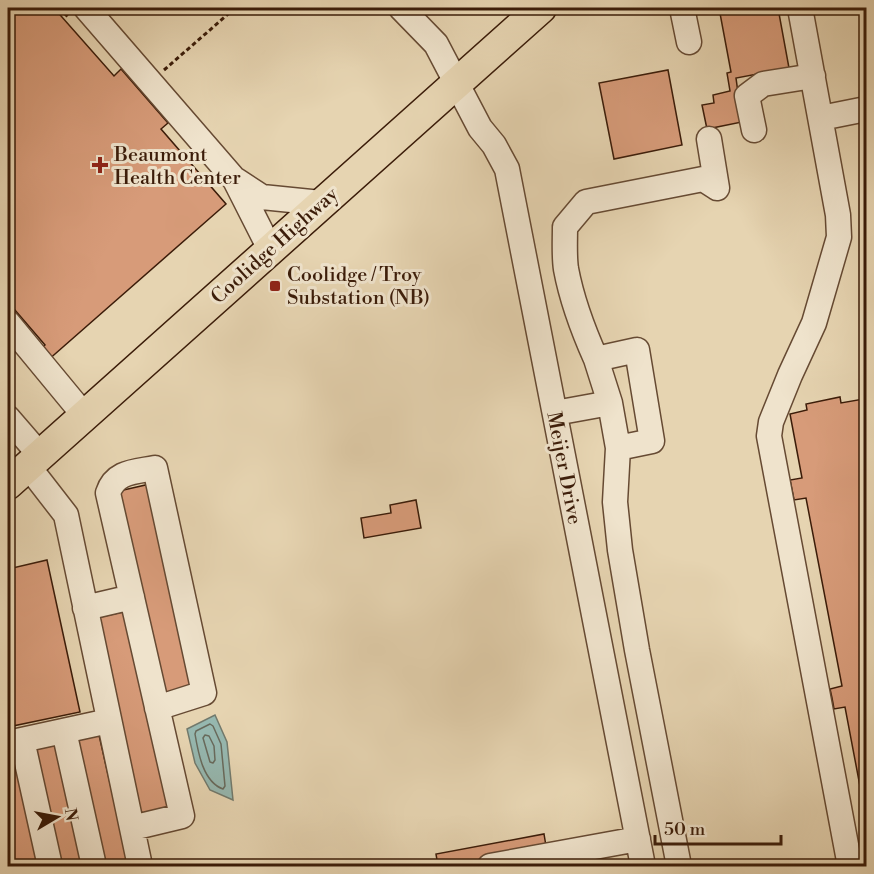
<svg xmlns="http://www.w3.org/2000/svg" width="874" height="874" font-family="'Libre Bodoni',serif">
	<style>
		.water { fill: #96b8b0; stroke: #727a6d; stroke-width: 1.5 }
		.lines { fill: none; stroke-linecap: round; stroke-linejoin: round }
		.shore { stroke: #686a5c; stroke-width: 1.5 }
		.building { fill: #d79b79; stroke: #3b1c09; stroke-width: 1.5 }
		.minor-casing { stroke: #664a33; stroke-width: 27 }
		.major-casing { stroke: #3b1c09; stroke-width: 33 }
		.path { stroke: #3b1c09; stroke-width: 3; stroke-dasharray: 4.5 3; stroke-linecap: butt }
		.minor { stroke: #efe3cc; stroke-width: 24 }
		.major { stroke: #e6d4b1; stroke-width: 30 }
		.poi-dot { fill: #8f2418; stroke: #efe3cc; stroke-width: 2 }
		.labels { text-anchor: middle; stroke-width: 6; stroke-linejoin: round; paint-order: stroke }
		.poi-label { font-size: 20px; fill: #3b1c09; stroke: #efe3cc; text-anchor: start }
		.street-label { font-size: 20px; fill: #3b1c09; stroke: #efe3cc }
	</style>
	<rect width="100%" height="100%" fill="#e6d4b1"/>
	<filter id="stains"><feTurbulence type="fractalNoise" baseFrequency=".00333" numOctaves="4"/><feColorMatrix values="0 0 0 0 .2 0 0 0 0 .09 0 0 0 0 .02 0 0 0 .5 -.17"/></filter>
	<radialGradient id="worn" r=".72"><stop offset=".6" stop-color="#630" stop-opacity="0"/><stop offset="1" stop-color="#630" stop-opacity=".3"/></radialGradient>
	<path class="water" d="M215 715 227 742 233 800 210 790 195 763 187 729Z"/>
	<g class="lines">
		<path class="shore" d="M210 724 213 726 221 744 225 786 223 789C203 782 198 752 195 734L196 731Z
			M205 735 209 736 214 746 215 760 213 763 210 762 203 738Z"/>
	</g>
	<path class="building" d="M10 8H54L114 76 121 69 168 123 161 129 226 204 47 361 38 351 45 345 8 302V10Z
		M719 8H778L789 68 736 78 742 122 707 129 702 105 714 103 713 95 730 91 727 73 731 72Z
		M668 70 682 145 614 159 599 83Z
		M866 383V818L845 707 834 709 832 698 830 689 842 686 806 498 794 500 790 480 802 478 790 414 807 410 806 404 840 397 841 403 864 399 861 384Z
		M150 484 195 687 164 693 119 491Z
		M416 500 421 528 364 538 361 518 391 513 390 505Z
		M47 560 80 712 8 727V569Z
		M127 611 170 807 140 814 96 618Z
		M99 735 129 866H104L76 740Z
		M58 743 85 866H58L33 749Z
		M16 753 41 866H8V754Z
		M544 834 547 852 469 866H438L436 854Z"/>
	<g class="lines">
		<g class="minor-casing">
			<path id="minor" d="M86 8 235 180 270 249
				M401 8 436 44 480 128 494 145 507 169 643 866
				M682 8 689 42
				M800 8 838 215 839 237 814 323 790 375 771 422 769 436 850 866
				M821 118 866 109
				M754 130 747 96 763 84 813 76
				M709 139 717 188
				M236 180 262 197 321 203
				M8 323 84 415
				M596 359C583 330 572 301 566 269 564 256 565 241 565 227L586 202 703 179 717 188
				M555 413 610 403
				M8 418 40 455
				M618 448 652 441 637 350 596 359 610 403 618 448 615 502 620 550 637 650 679 866
				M28 466 66 515 140 866
				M85 608 132 597
				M64 731 94 866
				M22 740 50 866
				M8 743 109 721
				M132 828 182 816 108 493C115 471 135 472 155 468L204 693 157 708
				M490 866 638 839"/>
		</g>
		<g class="major-casing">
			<path id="major" d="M8 484 541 8"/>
		</g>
		<path class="path" d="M59 8 68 17
			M164 70 235 8"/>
		<use href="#minor" class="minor"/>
		<use href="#major" class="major"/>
	</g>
	<g class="poi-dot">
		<path d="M97 156h6v6h6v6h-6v6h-6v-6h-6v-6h6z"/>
		<rect x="269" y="280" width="12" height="12" rx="3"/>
	</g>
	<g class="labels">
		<g class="poi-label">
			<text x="114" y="161">Beaumont<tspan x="114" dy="23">Health Center</tspan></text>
			<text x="287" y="281">Coolidge / Troy<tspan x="287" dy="23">Substation (NB)</tspan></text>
		</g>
		<g class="street-label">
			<text transform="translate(274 245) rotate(-42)" y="7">Coolidge Highway</text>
			<text transform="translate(565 468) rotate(79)" y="7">Meijer Drive</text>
		</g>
	</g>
	<rect width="874" height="874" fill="none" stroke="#e6d4b1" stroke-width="30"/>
	<rect x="9" y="9" width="856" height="856" fill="none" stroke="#3b1c09" stroke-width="3"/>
	<rect x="15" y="15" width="844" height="844" fill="none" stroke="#3b1c09" stroke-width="1.5"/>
	<g transform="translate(57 817) rotate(80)" stroke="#efe3cc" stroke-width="4.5" paint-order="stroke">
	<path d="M0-4.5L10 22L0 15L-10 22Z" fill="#3b1c09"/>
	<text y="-9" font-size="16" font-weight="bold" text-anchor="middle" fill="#3b1c09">N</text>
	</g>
	<path d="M655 835v9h126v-9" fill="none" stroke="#3b1c09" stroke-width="3"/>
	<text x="664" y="835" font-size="18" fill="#3b1c09" stroke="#efe3cc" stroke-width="4.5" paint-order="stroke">50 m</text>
	<rect width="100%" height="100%" filter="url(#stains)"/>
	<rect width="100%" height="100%" fill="url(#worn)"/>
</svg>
